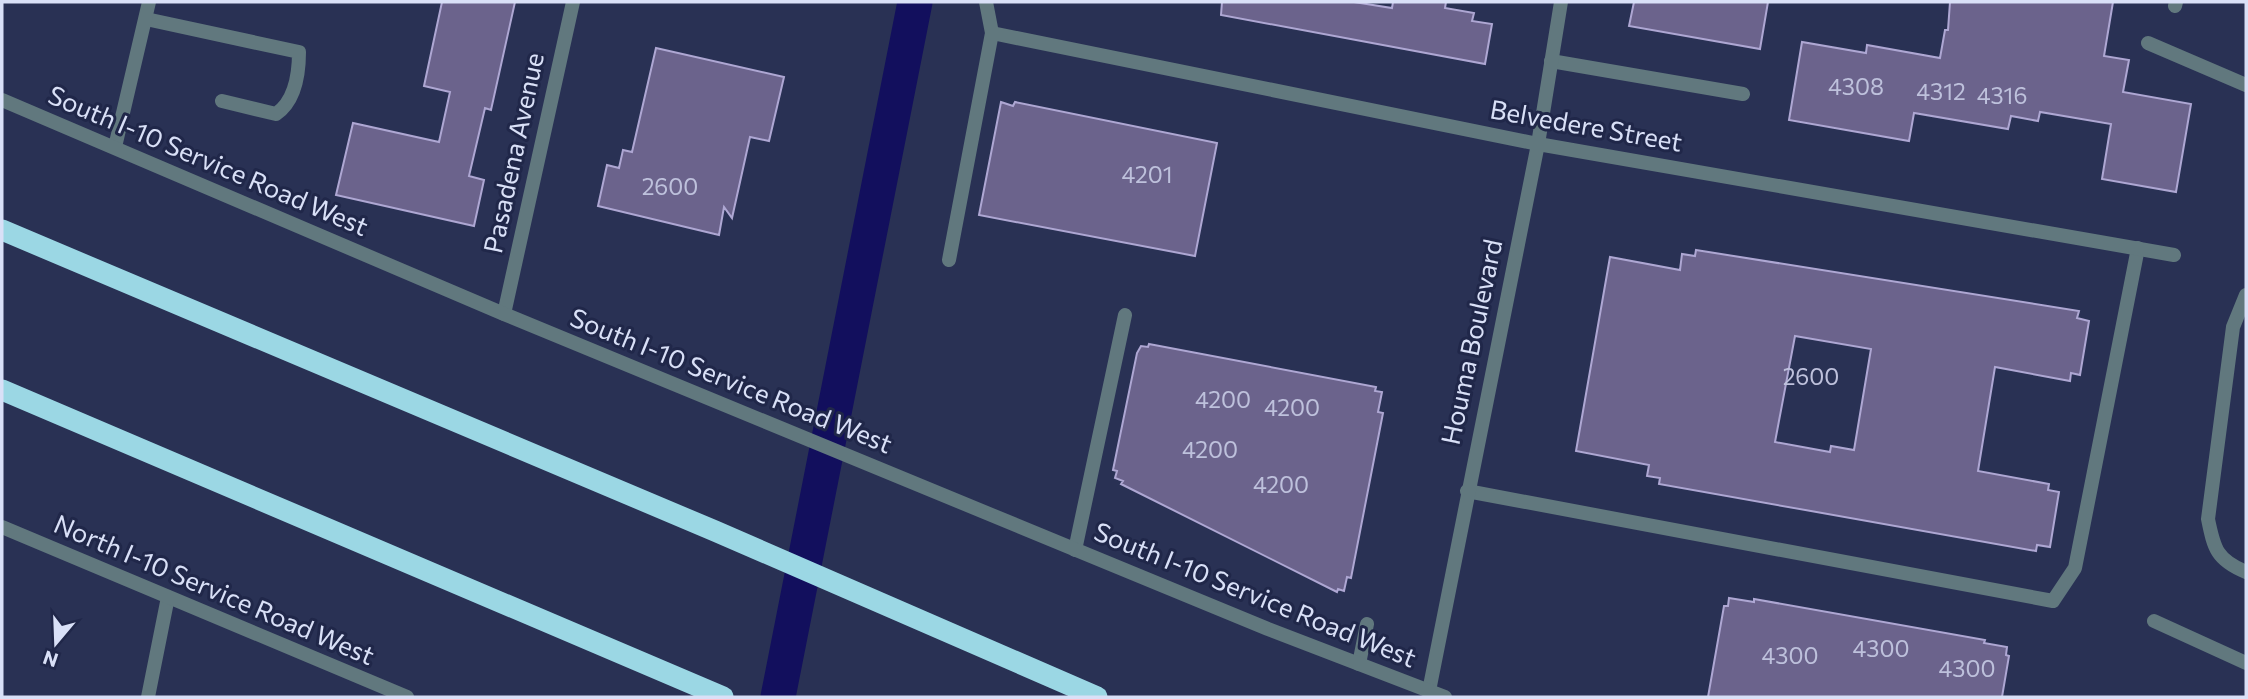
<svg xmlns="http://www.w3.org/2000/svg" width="2248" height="699" font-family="Commissioner,sans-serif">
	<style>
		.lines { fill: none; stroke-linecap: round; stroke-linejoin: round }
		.canal { stroke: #120f5d; stroke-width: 35 }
		.building { fill: #6b638c; stroke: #aea7d3; stroke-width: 2; fill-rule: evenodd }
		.service { stroke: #61787e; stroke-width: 14 }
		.minor { stroke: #61787e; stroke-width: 14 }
		.tertiary { stroke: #61787e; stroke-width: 14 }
		.motorway { stroke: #9bd7e4; stroke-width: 21 }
		.labels { text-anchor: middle; stroke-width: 6; stroke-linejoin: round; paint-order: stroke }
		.number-label { font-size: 23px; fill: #bec1dc }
		.street-label { font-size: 26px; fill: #d9e0f7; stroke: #202749 }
	</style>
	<rect width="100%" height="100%" fill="#293154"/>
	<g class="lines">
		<path class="canal" d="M778 697 915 2"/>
	</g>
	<path class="building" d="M442 2H515L491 110 485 108 469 176 484 180 474 226 336 195 353 123 439 142 450 92 424 86Z
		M1222 2H1354L1392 8 1393 2H1446L1445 8 1474 13 1472 21 1492 24 1485 64 1221 15Z
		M1634 2H1768L1760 49 1629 26Z
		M1950 2H2113L2104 56 2129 60 2123 92 2191 104 2176 192 2102 179 2111 124 2040 112 2038 121 2011 116 2008 129 1914 113 1909 141 1789 120 1802 42 1866 53 1867 45 1940 58 1945 30H1948Z
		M656 48 784 77 769 141 750 137 732 218 724 207 719 235 598 206 607 165 619 168 623 150 632 152Z
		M1001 102 1013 106 1015 102 1217 143 1195 256 979 215Z
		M1696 250 2079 311 2077 318 2089 321 2080 375 2071 373 2070 381 1995 367 1978 471 2049 484 2048 490 2059 492 2050 547 2037 545 2036 551 1659 484 1660 478 1647 476 1649 465 1576 451 1610 257 1680 270 1682 254 1695 256ZM1795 336 1871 349 1854 450 1831 446 1830 452 1775 442Z
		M1149 344 1376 387 1375 391 1382 392 1378 412 1383 413 1351 578 1347 577 1344 591 1338 589 1337 592 1121 484 1123 481 1115 478 1117 471 1113 470 1137 353 1141 346 1148 347Z
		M1729 598 1754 602V599L1985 640 1984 643 2007 647 2006 655 2009 656 2002 697H1708L1724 606H1728Z"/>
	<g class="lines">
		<path class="service" d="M2175 6 2176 2
			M146 19 299 52C299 75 295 101 276 114L222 101
			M1551 61 1743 94
			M2246 295 2233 327 2208 519C2214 549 2217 560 2246 572
			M1467 491 2053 601 2075 568 2138 248
			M1075 550 1125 315
			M1359 664 1367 624"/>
		<path class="minor" d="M992 33 1538 144 2174 255
			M2148 43 2246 85
			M115 147 149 2
			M949 260 992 33 986 2
			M504 314 573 2
			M2154 621 2246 663
			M1429 691 1538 144 1561 2
			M148 697 168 597"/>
		<path class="tertiary" d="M2 100 504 314 1268 629 1445 697
			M2 527 407 697"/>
		<path class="motorway" d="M2 230 715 531 1097 697
			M2 390 723 697"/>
	</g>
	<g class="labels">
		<g class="number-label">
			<text x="1856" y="95">4308</text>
			<text x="1941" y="100">4312</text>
			<text x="2002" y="104">4316</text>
			<text x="1147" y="183">4201</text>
			<text x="670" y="195">2600</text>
			<text x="1811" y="385">2600</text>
			<text x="1223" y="408">4200</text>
			<text x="1292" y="416">4200</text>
			<text x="1210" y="458">4200</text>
			<text x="1281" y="493">4200</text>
			<text x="1881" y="657">4300</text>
			<text x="1790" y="664">4300</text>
			<text x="1967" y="677">4300</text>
		</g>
		<g class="street-label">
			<text transform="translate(1586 126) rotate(10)" y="9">Belvedere Street</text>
			<text transform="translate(514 153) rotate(-78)" y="9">Pasadena Avenue</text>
			<text transform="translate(208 161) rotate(23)" y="9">South I-10 Service Road West</text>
			<text transform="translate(1472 342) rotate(-78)" y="9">Houma Boulevard</text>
			<text transform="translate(731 381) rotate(22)" y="9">South I-10 Service Road West</text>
			<text transform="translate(214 590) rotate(23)" y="9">North I-10 Service Road West</text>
			<text transform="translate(1255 595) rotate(22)" y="9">South I-10 Service Road West</text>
		</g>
	</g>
	<rect width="2248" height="699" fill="none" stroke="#d9e0f7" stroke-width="7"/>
	<g transform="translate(56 643) rotate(199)" stroke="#202749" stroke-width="5" paint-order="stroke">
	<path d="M0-5L12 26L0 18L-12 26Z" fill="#d9e0f7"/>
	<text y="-10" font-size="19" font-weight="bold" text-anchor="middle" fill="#d9e0f7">N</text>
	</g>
</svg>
